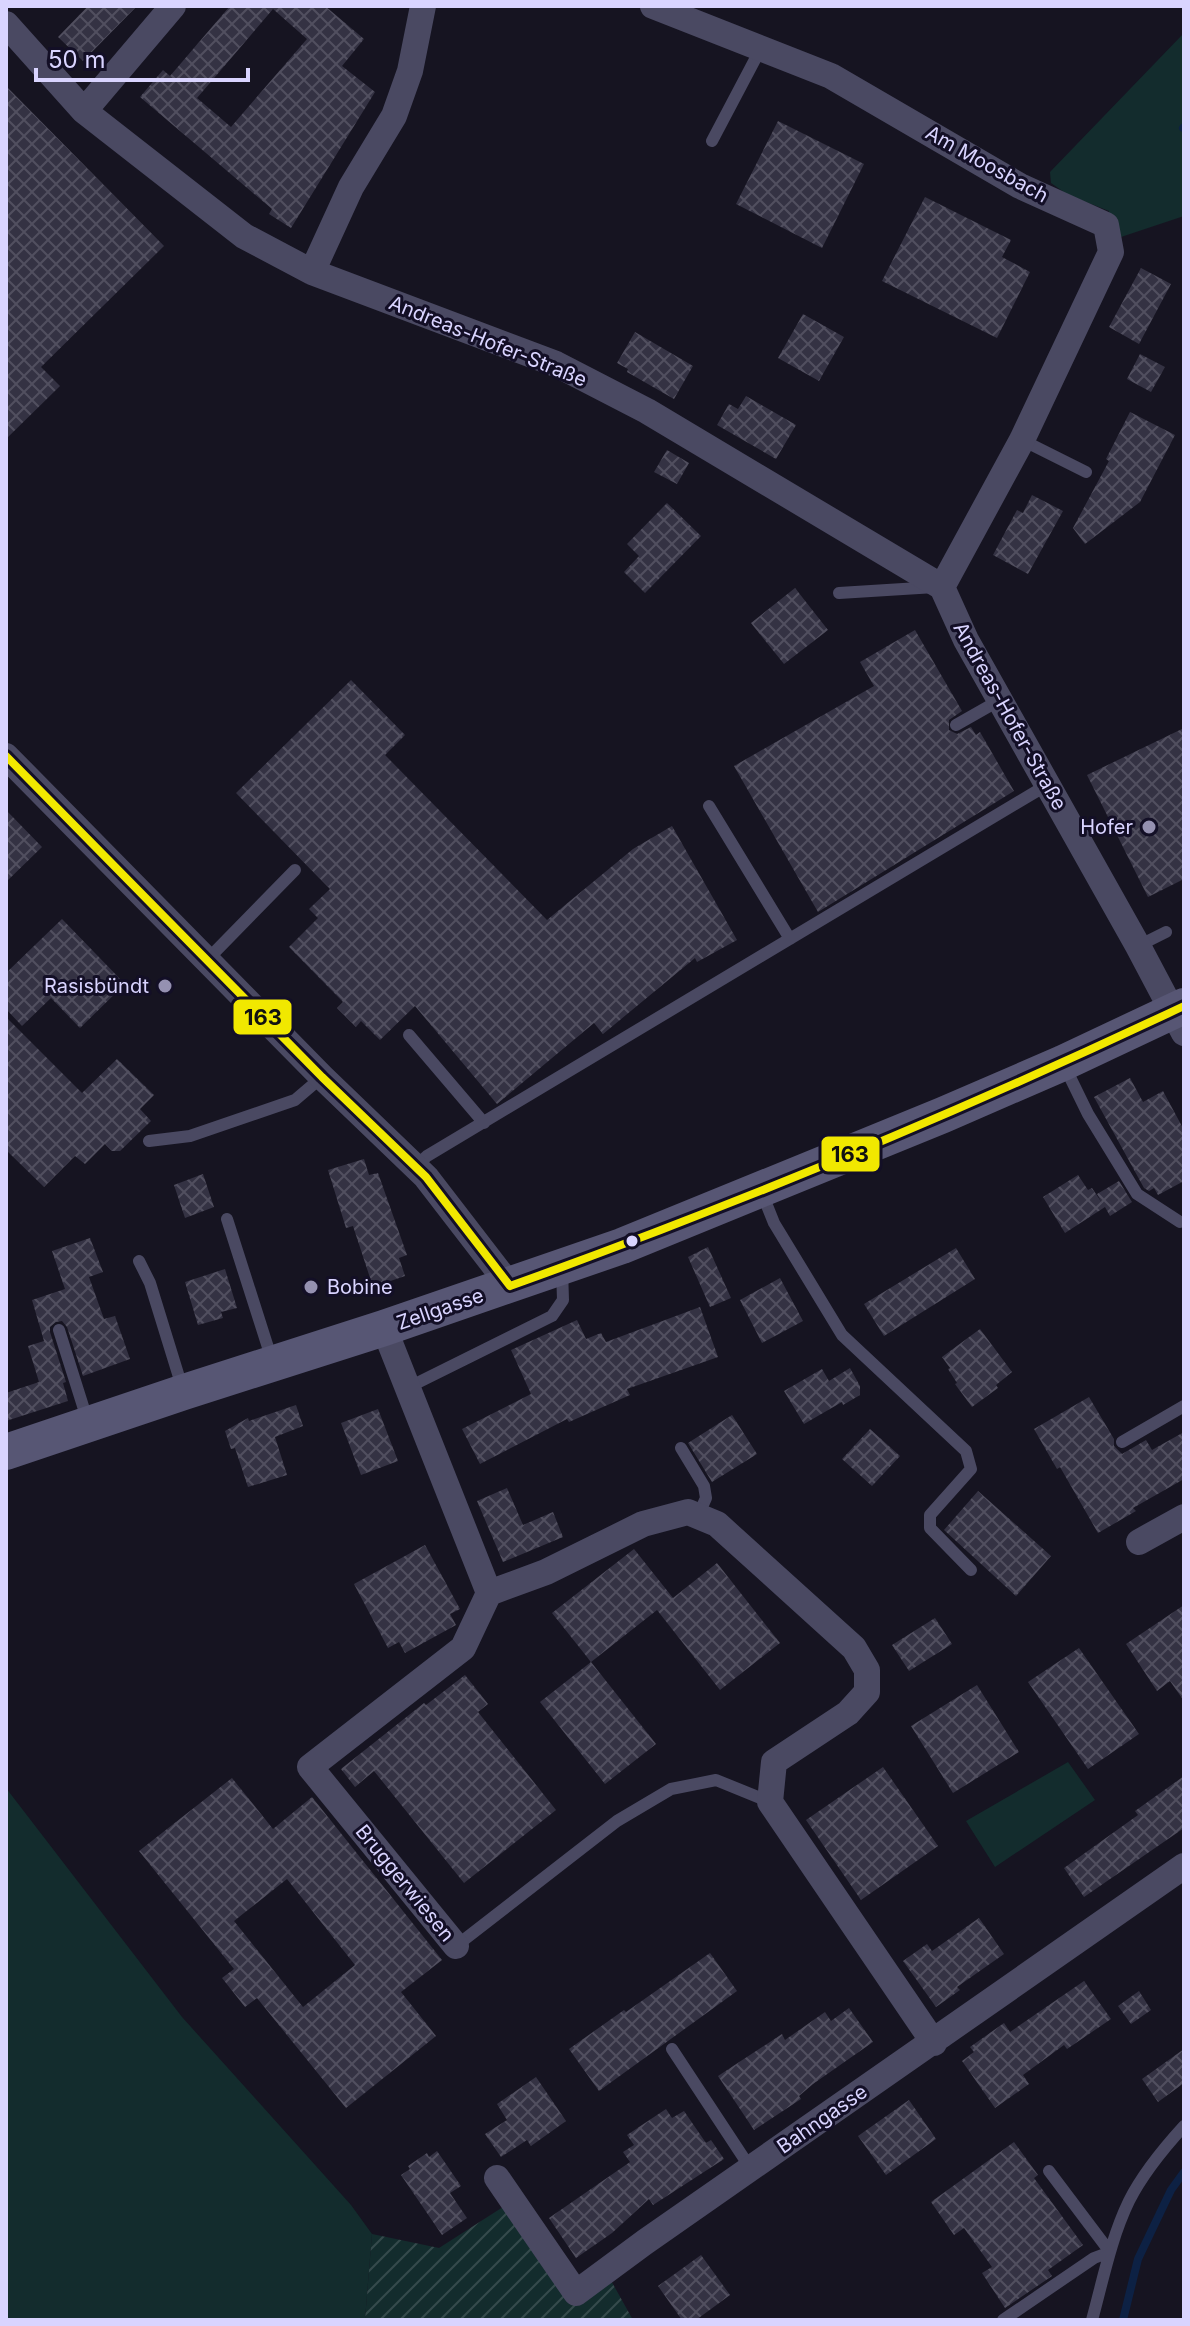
<svg xmlns="http://www.w3.org/2000/svg" width="1190" height="2326" font-family="Inter,sans-serif">
	<style>
		.green { fill: #132c2d }
		.garden { fill: url(#garden-furrows) }
		.lines { fill: none; stroke-linecap: round; stroke-linejoin: round }
		.stream { stroke: #0d2144; stroke-width: 8 }
		.building { fill: url(#building-cross-hatch); fill-rule: evenodd }
		.service { stroke: #4a4962; stroke-width: 12 }
		.minor { stroke: #4a4962; stroke-width: 26 }
		.secondary { stroke: #575674; stroke-width: 36 }
		.bus-1-casing { stroke: #130f26; stroke-width: 14 }
		.bus-1 { stroke: #f1e800; stroke-width: 8 }
		.poi-dot { fill: #9591b1; stroke: #130f26; stroke-width: 3 }
		.bus-dot { fill: #d9d4ff; stroke: #130f26; stroke-width: 3 }
		.labels { text-anchor: middle; stroke-width: 6; stroke-linejoin: round; paint-order: stroke }
		.street-label { font-size: 20px; fill: #d9d4ff; stroke: #130f26 }
		.poi-label { font-size: 20px; fill: #d9d4ff; stroke: #130f26; text-anchor: end }
		.line-badge { stroke: #130f26; stroke-width: 3 }
		.pale-badge-label { font-size: 22px; text-anchor: middle; font-weight: bold; fill: #111 }
	</style>
	<defs>
		<pattern id="garden-furrows" width="10" height="10" patternUnits="userSpaceOnUse" patternTransform="scale(2)"><rect width="10" height="10" fill="#132c2d"/><path d="M-1 1l2-2M0 10L10 0M9 11l2-2" fill="none" stroke="#354a4c"/></pattern>
		<pattern id="building-cross-hatch" width="8" height="8" patternUnits="userSpaceOnUse" patternTransform="scale(2)"><rect width="8" height="8" fill="#343243"/><path d="M0 0l8 8M0 8l8-8" fill="none" stroke="#514f5f"/></pattern>
	</defs>
	<rect width="100%" height="100%" fill="#161421"/>
	<path class="green" d="M1184 33V216L1109 241 1106 225 1109 211 1068 195 1051 183 1050 172Z
		M1068 1762 1095 1800 995 1867 966 1821Z
		M6 1788 182 2017 351 2205 372 2234 365 2320H6Z"/>
	<path class="garden" d="M503 2207 575 2293 609 2277 633 2320H365L372 2234 439 2248Z"/>
	<g class="lines">
		<path class="stream" d="M1183 128 1184 127
			M1123 2320 1138 2259 1171 2190 1184 2172"/>
	</g>
	<path class="building" d="M88 6H137L83 61 58 37Z
		M230 6H325L364 39 342 66 375 92 291 228 269 214 272 209 140 97 163 70 170 76ZM273 9 307 39 231 127 197 98Z
		M6 86 164 246 41 367 60 386 6 439Z
		M778 121 864 164 822 248 736 204Z
		M925 197 1011 240 1002 257 1030 272 997 338 882 281Z
		M1141 268 1171 284 1139 344 1109 327Z
		M803 314 844 337 819 381 778 358Z
		M635 332 693 366 674 399 627 372 628 369 617 363Z
		M1140 354 1165 367 1151 392 1127 379Z
		M746 396 796 425 776 459 717 425 729 404 738 409Z
		M1130 412 1175 435 1140 502 1085 544 1073 528 1109 461 1106 459Z
		M667 450 689 463 677 484 654 472Z
		M1032 495 1063 511 1028 574 993 555 1017 510 1023 513Z
		M667 503 701 536 645 593 624 572 639 556 627 544Z
		M795 588 828 630 784 664 751 623Z
		M915 630 962 711 949 720V730L957 734 971 727 976 735 980 732 1014 791 818 912 734 766 874 686 860 662Z
		M351 680 405 735 385 755 547 920 633 849 672 826 737 940 697 962 695 958 603 1034 594 1023 497 1104 415 1006 380 1040 361 1021 356 1027 337 1008 343 1002 289 947 318 918 309 909 330 889 236 793Z
		M1184 728V879L1148 897 1087 775Z
		M6 810 42 847 6 882Z
		M62 919 125 984 80 1028 51 998 22 1026 6 1009V973Z
		M6 1017 82 1093 117 1059 154 1095 140 1109 151 1121 120 1151H112L105 1144 85 1164 75 1156 44 1187 6 1150Z
		M1130 1078 1143 1102 1163 1091 1184 1130V1181L1158 1195 1154 1188 1149 1191 1144 1188 1094 1097Z
		M364 1159 369 1175 378 1173 407 1255 399 1258 405 1276 373 1287 353 1226 346 1228 328 1170Z
		M203 1174 214 1207 185 1218 174 1185Z
		M1078 1175 1088 1190 1092 1188 1102 1203 1097 1194 1119 1181 1132 1202 1110 1216 1105 1207 1065 1233 1043 1197Z
		M90 1238 103 1272 89 1277 104 1319 115 1316 130 1359 83 1376 67 1327 62 1321 56 1322 50 1327V1332L66 1382 63 1383 68 1401 6 1421V1393L39 1382 28 1346 44 1341 32 1300 65 1289 52 1251Z
		M708 1247 731 1298 710 1307 688 1257Z
		M956 1248 975 1279 884 1336 864 1304Z
		M225 1269 237 1308 221 1312 223 1318 198 1325 185 1282Z
		M780 1278 803 1321 762 1343 740 1300Z
		M700 1307 718 1357 627 1389 630 1395 569 1422 567 1419 480 1464 462 1429 531 1394 511 1350 577 1320 586 1339 601 1333 606 1342Z
		M980 1329 1012 1372 996 1385 998 1388 972 1407 955 1384 957 1383 948 1369 950 1368 942 1357Z
		M850 1368 860 1386V1395L843 1405 842 1402 804 1424 784 1391 822 1369 829 1381Z
		M1089 1397 1114 1439V1446L1122 1454 1146 1440 1152 1450 1184 1432V1479L1133 1508 1136 1511 1098 1533 1060 1467 1057 1469 1034 1429Z
		M296 1405 303 1426 275 1437 287 1475 248 1487 235 1448 231 1449 225 1431 248 1418 249 1421Z
		M378 1409 398 1461 361 1475 341 1423Z
		M732 1415 757 1454 712 1482 688 1443Z
		M870 1429 900 1456 872 1486 842 1459Z
		M507 1488 523 1525 553 1512 563 1537 503 1562 477 1501Z
		M978 1491 1051 1556 1016 1596 944 1530Z
		M425 1545 460 1609 450 1614 456 1625 405 1653 399 1642 388 1648 354 1584Z
		M634 1549 673 1598 717 1563 780 1643 720 1690 657 1610 591 1662 552 1613Z
		M1184 1605V1701L1170 1681 1157 1691 1126 1644Z
		M935 1618 952 1644 909 1671 892 1645Z
		M1079 1648 1139 1734 1088 1769 1028 1682Z
		M591 1662 656 1744 605 1784 540 1702Z
		M465 1675 488 1704 478 1712 556 1810 464 1883 374 1771 355 1787 341 1769 424 1703 426 1705Z
		M977 1685 1019 1752 953 1793 911 1726Z
		M883 1767 938 1846 861 1900 806 1820Z
		M1184 1776V1828L1084 1897 1064 1868 1138 1815 1135 1811Z
		M232 1778 273 1829 312 1797 442 1960 401 1992 436 2036 346 2108 257 1998 245 2007 222 1978 234 1969 139 1851ZM287 1879 355 1965 303 2007 234 1921Z
		M979 1918 1004 1954 957 1987 960 1990 936 2007 903 1961 927 1944 932 1951Z
		M710 1953 737 1991 599 2091 569 2049 624 2010 626 2012Z
		M1084 1981 1111 2019 1067 2049 1064 2045 1023 2075 1029 2084 995 2108 962 2061 974 2052 970 2047 1004 2023 1010 2032Z
		M1139 1991 1151 2010 1131 2024 1118 2006Z
		M849 2008 873 2042 813 2084 799 2096 801 2099 754 2130 718 2076 782 2034 785 2040 825 2012 831 2021Z
		M1184 2049V2083L1158 2102 1142 2079Z
		M536 2077 566 2121 531 2146 527 2140 501 2157 485 2134 507 2120 497 2104Z
		M909 2100 936 2139 886 2175 858 2136Z
		M666 2109 672 2118 684 2111 706 2143 711 2140 724 2159 653 2205 649 2199 612 2233 576 2258 549 2218 630 2162 623 2152 634 2145 627 2135Z
		M1014 2142 1038 2175 1034 2178 1083 2245 1048 2270 1052 2276 1005 2308 982 2273 992 2267 964 2228 954 2235 931 2202Z
		M437 2151 461 2186 450 2193 467 2218 442 2235 401 2175 410 2169 408 2166 427 2153 429 2157Z
		M701 2255 730 2295 696 2320H682L658 2286Z"/>
	<g class="lines">
		<path class="service" d="M712 141 761 48
			M1022 440 1086 472
			M839 593 935 587
			M956 725 1000 700
			M709 806 790 939
			M1138 946 1166 932
			M207 960 295 870
			M409 1035 484 1123
			M1065 1067 1088 1114 1137 1194 1180 1222
			M149 1141 190 1136 295 1100 322 1077
			M416 1166 427 1156 1047 785
			M762 1193 774 1223 842 1335 966 1451 971 1469 930 1515V1528L971 1570
			M227 1219 272 1360
			M139 1261 150 1283 183 1390
			M59 1330 88 1422
			M407 1388 552 1316 563 1300 562 1269
			M1122 1442 1184 1406
			M681 1448 704 1486 706 1498 698 1516
			M456 1946 617 1821 671 1789 716 1780 770 1802
			M672 2049 751 2169
			M1003 2320 1094 2258 1110 2252 1049 2171
			M1092 2320C1103 2280 1111 2238 1129 2201 1143 2173 1163 2149 1184 2126"/>
		<path class="minor" d="M653 6 831 76 1020 186 1106 225 1111 252 1022 440 942 587
			M6 24 84 111 244 236 312 272 556 364 647 411 942 587 966 640 1138 946 1184 1033
			M84 111 173 6
			M312 272 351 187 394 116 410 71 423 6
			M6 756 322 1077 426 1177 510 1286
			M384 1328 489 1593 463 1648 310 1767 456 1946
			M1139 1542 1184 1517
			M489 1593 546 1572 643 1524 688 1512 717 1524 854 1648 867 1670V1692L848 1713 774 1762 770 1802 934 2043
			M497 2178 576 2293 645 2242 1184 1866"/>
		<path class="secondary" d="M6 1452 184 1392 384 1328 622 1246 943 1115 1063 1063 1184 1006"/>
		<g class="bus-1-casing">
			<path id="bus-1" d="M6 756 322 1077 426 1177 510 1286
				M510 1286C739 1204 964 1110 1184 1006"/>
		</g>
		<use href="#bus-1" class="bus-1"/>
	</g>
	<g class="poi-dot">
		<circle cx="1149" cy="827" r="8"/>
		<circle cx="165" cy="986" r="8"/>
		<circle cx="311" cy="1287" r="8"/>
	</g>
	<circle class="bus-dot" cx="632" cy="1241" r="7"/>
	<g class="labels">
		<g class="street-label">
			<text transform="translate(987 164) rotate(29)" y="7">Am Moosbach</text>
			<text transform="translate(488 341) rotate(22)" y="7">Andreas-Hofer-Straße</text>
			<text transform="translate(1010 716) rotate(61)" y="7">Andreas-Hofer-Straße</text>
			<text transform="translate(440 1309) rotate(-19)" y="7">Zellgasse</text>
			<text transform="translate(405 1883) rotate(51)" y="7">Bruggerwiesen</text>
			<text transform="translate(822 2119) rotate(-35)" y="7">Bahngasse</text>
		</g>
		<g class="poi-label">
			<text x="1133" y="834">Hofer</text>
			<text x="149" y="993">Rasisbündt</text>
			<text x="327" y="1294" text-anchor="start">Bobine</text>
		</g>
	</g>
	<g class="line-badge">
		<rect x="232" y="998" width="61" height="38" rx="8" fill="#f1e800"/>
		<rect x="820" y="1135" width="61" height="38" rx="8" fill="#f1e800"/>
	</g>
	<g class="pale-badge-label">
		<text x="263" y="1025">163</text>
		<text x="850" y="1162">163</text>
	</g>
	<rect width="1190" height="2326" fill="none" stroke="#d9d4ff" stroke-width="16"/>
	<path d="M36 68v12h212v-12" fill="none" stroke="#d9d4ff" stroke-width="4"/>
	<text x="48" y="68" font-size="24" fill="#d9d4ff" stroke="#130f26" stroke-width="6" paint-order="stroke">50 m</text>
</svg>
